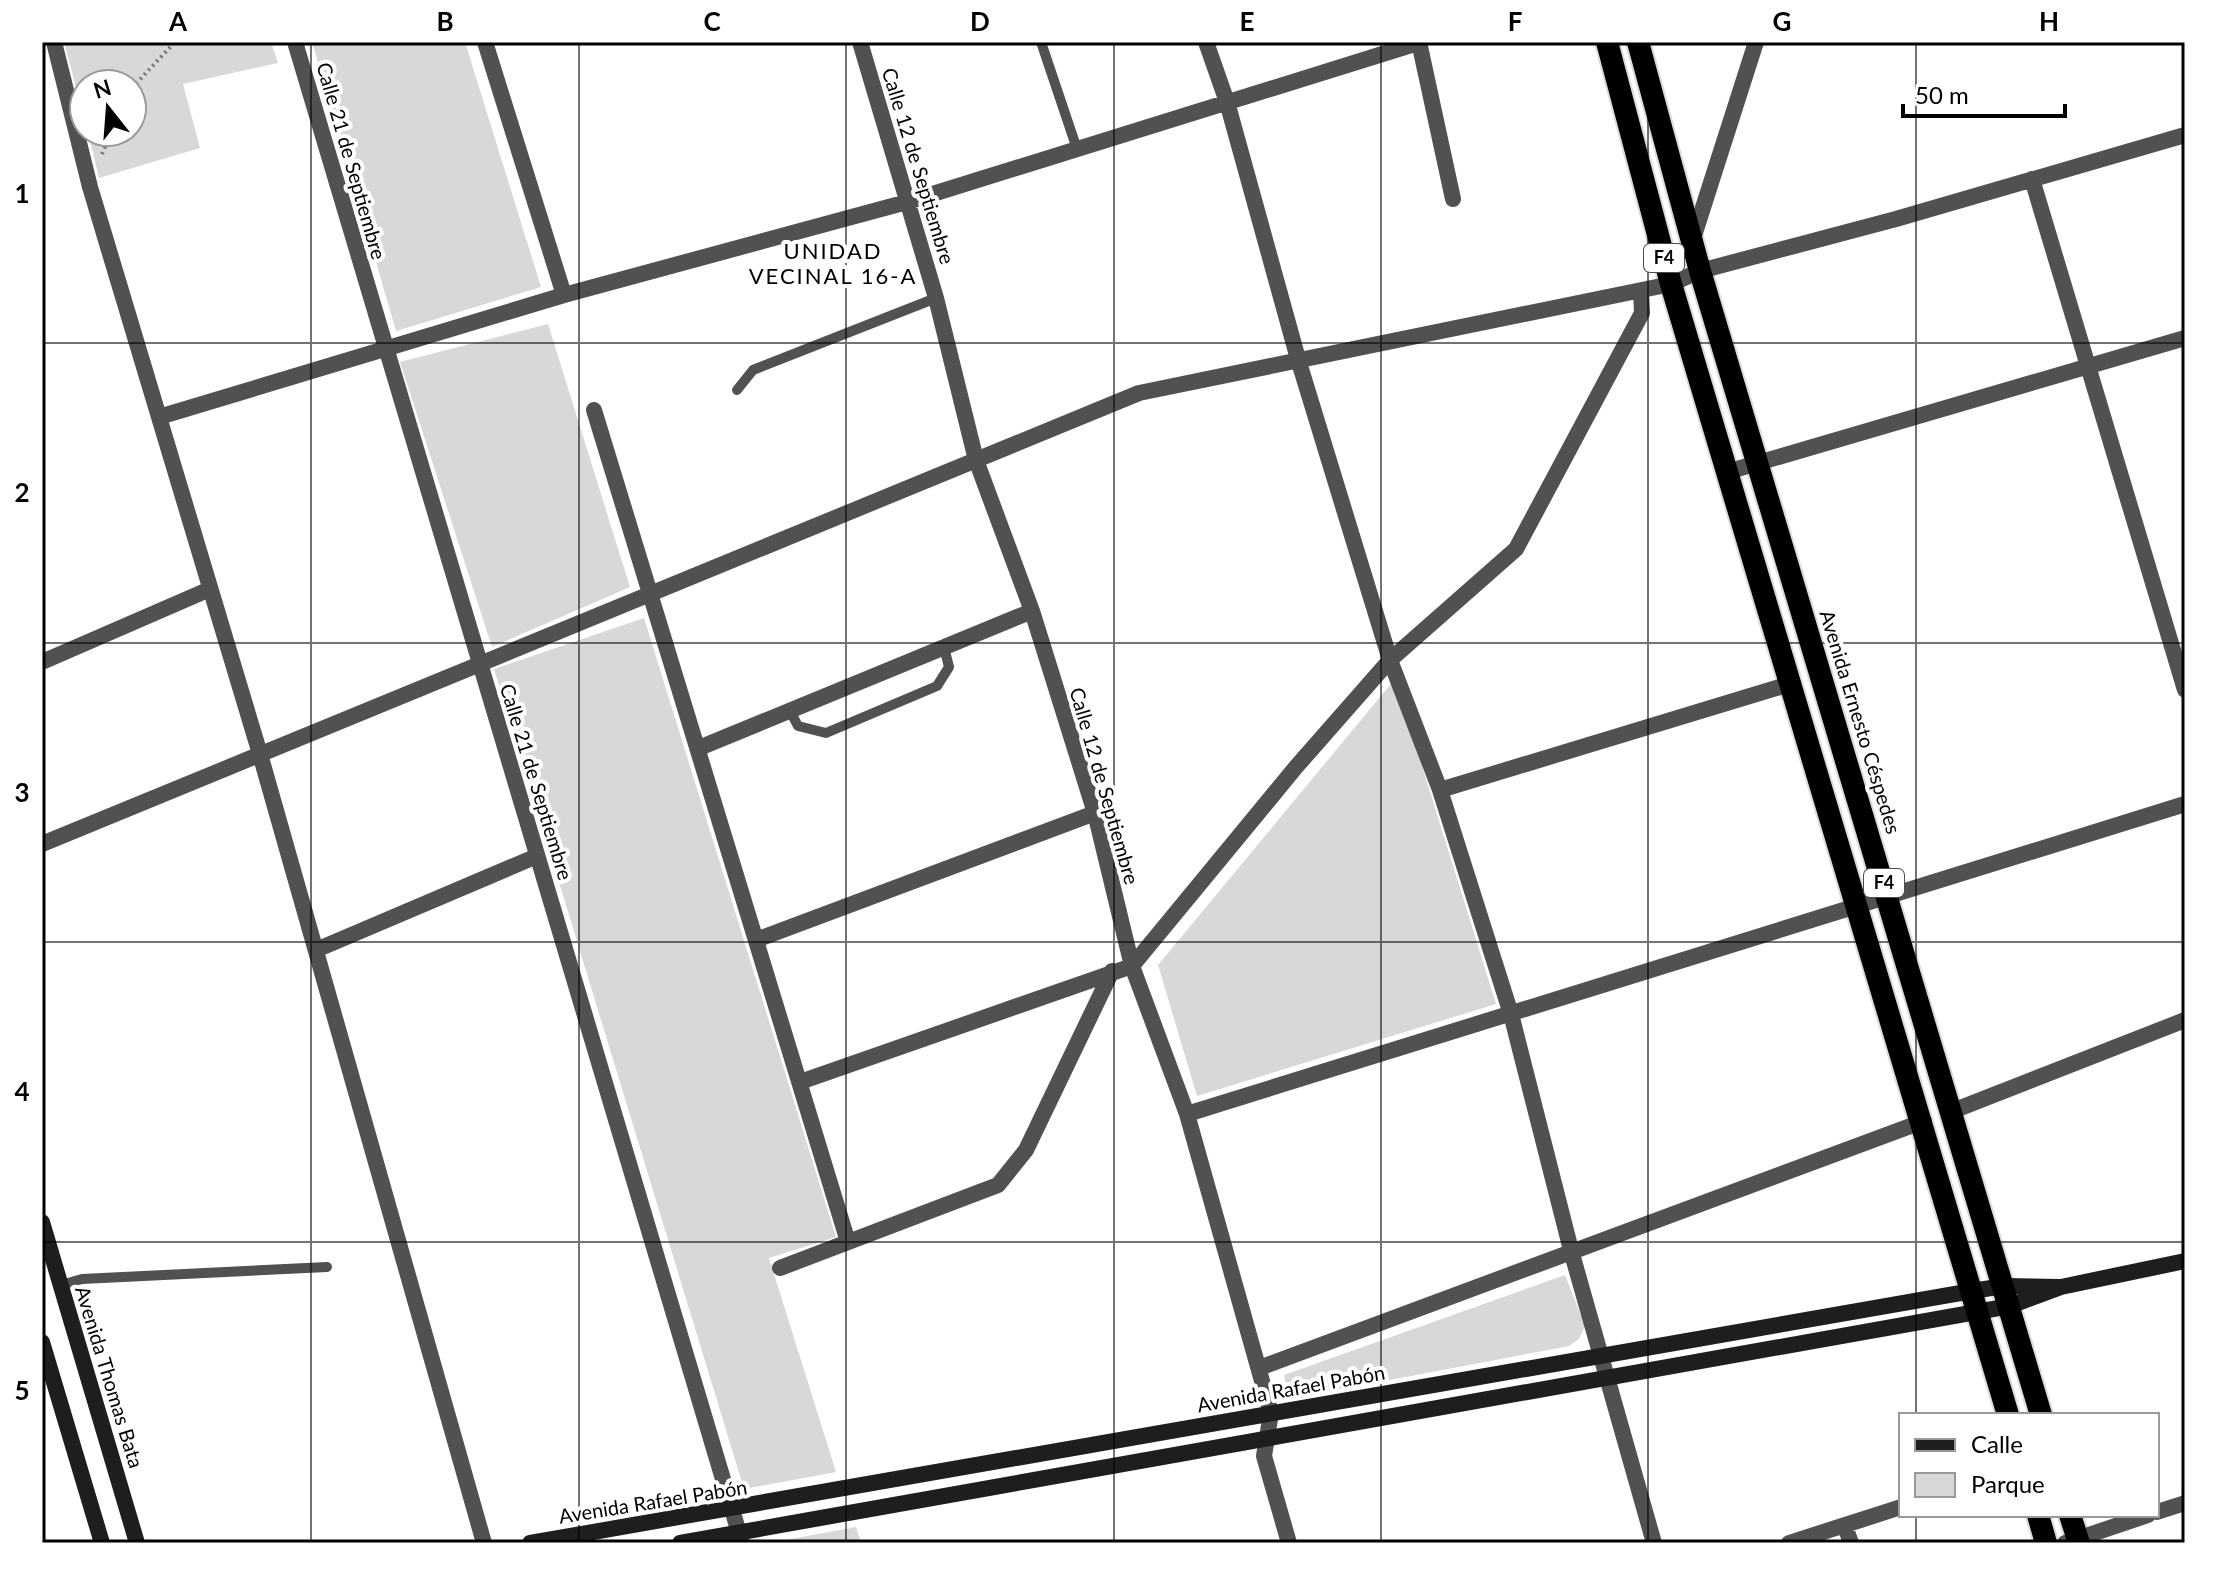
<svg xmlns="http://www.w3.org/2000/svg" width="2227" height="1585" font-family="Lato,sans-serif">
	<style>
		.green { fill: #d8d8d8 }
		.lines { fill: none; stroke-linecap: round; stroke-linejoin: round }
		.trunk-casing { stroke: #dbdbdb; stroke-width: 26 }
		.path { stroke: #737373; stroke-width: 4; stroke-dasharray: 2 4; stroke-linecap: butt }
		.service { stroke: #515151; stroke-width: 10 }
		.minor { stroke: #515151; stroke-width: 16 }
		.secondary { stroke: #1e1e1e; stroke-width: 16 }
		.trunk { stroke: #000; stroke-width: 22 }
		.grid { fill: none; stroke: #000; stroke-width: 2; stroke-opacity: 0.55 }
		.labels { text-anchor: middle; stroke-width: 8; stroke-linejoin: round; paint-order: stroke }
		.shield { fill: #fff; stroke: #4c4c4c; stroke-width: 2 }
		.shield-label { font-size: 18px; font-weight: bold; fill: #000 }
		.street-label { font-size: 20px; fill: #000; stroke: #fff }
		.neighbourhood-label { font-size: 22px; letter-spacing: 2px; fill: #000; stroke: #fff }
		.neatline { fill: none; stroke: #000; stroke-width: 3 }
		.grid-label { font-size: 26px; text-anchor: middle; font-weight: bold; fill: #000 }
	</style>
	<rect width="100%" height="100%" fill="#fff"/>
	<path class="green" d="M64 42H271L278 63 183 84 200 148 99 178 88 132H132V84H84V118Z
		M312 42H465L541 287 396 331Z
		M548 324 630 587 492 647 400 362Z
		M644 618 836 1237 769 1258 836 1472 744 1489 494 669Z
		M1395 679 1496 1004 1197 1096 1158 965Z
		M1565 1275 1585 1326 1579 1339 1569 1346 1289 1399 1284 1375Z
		M856 1527 861 1543H769Z"/>
	<g class="lines">
		<g class="trunk-casing">
			<path id="trunk" d="M1607 42 1671 284 2008 1415
				M1638 42 1700 271 2041 1415
				M2038 1515 2046 1543
				M2070 1515 2079 1543"/>
		</g>
		<path class="path" d="M132 88 175 42
			M102 154 111 132"/>
		<path class="service" d="M1041 42 1077 149
			M737 390 753 370 936 298
			M790 711 798 726 826 733 937 686 949 667 944 647
			M61 1285 82 1279 327 1267"/>
		<path class="minor" d="M54 42 90 187 260 754 484 1543
			M295 42 742 1543
			M485 42 564 295
			M860 42 936 298 976 460 1032 611 1095 813 1132 966 1187 1114 1271 1413 1264 1456 1289 1543
			M1206 42 1227 102 1298 359 1390 660 1440 790 1511 1014 1572 1254 1654 1543
			M1419 42 1453 199
			M2032 179 2185 690
			M1692 242 1756 42
			M594 410 848 1242
			M159 417 564 295 907 202 1421 42
			M1727 472 2185 338
			M42 662 210 589
			M699 748 1032 611
			M1440 790 1793 683
			M42 844 1139 393 1671 284 1700 271 1896 219 2185 135
			M756 940 1095 813
			M316 950 537 856
			M800 1082 1132 966 1296 767 1390 660 1516 549 1642 313 1641 291
			M1950 1112 2185 1020
			M1187 1114 2185 804
			M780 1268 998 1185 1026 1150 1112 971
			M1259 1368 1924 1121
			M2157 1512 2185 1503
			M1845 1526 1851 1543
			M1789 1543 1901 1507
			M2065 1543 2148 1515"/>
		<path class="secondary" d="M42 1222 137 1543
			M42 1342 102 1543
			M530 1543 1972 1291 2004 1286 2061 1287
			M680 1543 2010 1306 2061 1287 2185 1261"/>
		<use href="#trunk" class="trunk"/>
	</g>
	<path class="grid" d="M311 42V1543M579 42V1543M846 42V1543M1114 42V1543M1381 42V1543M1648 42V1543M1916 42V1415M42 343H2185M42 643H2185M42 942H2185M42 1242H2185M1916 1515V1543"/>
	<g class="labels">
		<g class="shield">
			<rect x="1644" y="244" width="40" height="28" rx="6"/>
			<rect x="1864" y="869" width="40" height="28" rx="6"/>
		</g>
		<g class="shield-label">
			<text x="1664" y="264">F4</text>
			<text x="1884" y="889">F4</text>
		</g>
		<g class="street-label">
			<text transform="translate(351 161) rotate(74)" y="7">Calle 21 de Septiembre</text>
			<text transform="translate(918 166) rotate(73)" y="7">Calle 12 de Septiembre</text>
			<text transform="translate(1860 722) rotate(73)" y="7">Avenida Ernesto Céspedes</text>
			<text transform="translate(536 782) rotate(73)" y="7">Calle 21 de Septiembre</text>
			<text transform="translate(1104 786) rotate(74)" y="7">Calle 12 de Septiembre</text>
			<text transform="translate(109 1377) rotate(73)" y="7">Avenida Thomas Bata</text>
			<text transform="translate(1291 1389) rotate(-10)" y="7">Avenida Rafael Pabón</text>
			<text transform="translate(653 1502) rotate(-9)" y="7">Avenida Rafael Pabón</text>
		</g>
		<g class="neighbourhood-label">
			<text x="833" y="259">UNIDAD<tspan x="833" dy="25">VECINAL 16-A</tspan></text>
		</g>
	</g>
	<rect width="2227" height="1585" fill="none" stroke="#ffffff" stroke-width="88"/>
	<rect x="1899" y="1413" width="260" height="104" fill="#ffffff" stroke="#999999" stroke-width="2"/>
	<rect x="1915" y="1439" width="40" height="12" fill="#1e1e1e" stroke="#999999" stroke-width="2"/>
	<text x="1971" y="1453" font-size="24" fill="#000000">Calle</text>
	<rect x="1915" y="1473" width="40" height="24" fill="#d8d8d8" stroke="#999999" stroke-width="2"/>
	<text x="1971" y="1493" font-size="24" fill="#000000">Parque</text>
	<g transform="translate(108 108) rotate(343)"><circle r="38" fill="#ffffff" stroke="#999999" stroke-width="2"/>
	<path d="M0-6L14 30L0 20L-14 30Z" fill="#000000"/>
	<text y="-12" font-size="22" font-weight="bold" text-anchor="middle" fill="#000000">N</text>
	</g>
	<path d="M1903 104v12h162v-12" fill="none" stroke="#000000" stroke-width="4"/>
	<text x="1915" y="104" font-size="24" fill="#000000" stroke="#ffffff" stroke-width="6" paint-order="stroke">50 m</text>
	<rect x="44" y="44" width="2139" height="1497" class="neatline"/>
	<g class="grid-label">
		<text x="178" y="31">A</text>
		<text x="445" y="31">B</text>
		<text x="712" y="31">C</text>
		<text x="980" y="31">D</text>
		<text x="1247" y="31">E</text>
		<text x="1515" y="31">F</text>
		<text x="1782" y="31">G</text>
		<text x="2049" y="31">H</text>
		<text x="22" y="203">1</text>
		<text x="22" y="502">2</text>
		<text x="22" y="802">3</text>
		<text x="22" y="1101">4</text>
		<text x="22" y="1400">5</text>
	</g>
</svg>
